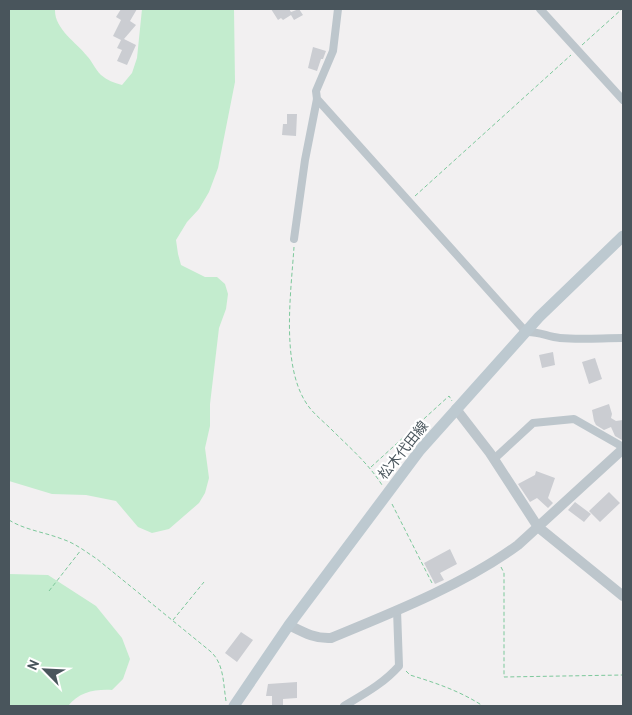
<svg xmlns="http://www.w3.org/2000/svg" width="632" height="715" font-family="'PT Sans','Noto Sans JP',sans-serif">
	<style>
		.green { fill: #c3ecce }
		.building { fill: #cbcdd2 }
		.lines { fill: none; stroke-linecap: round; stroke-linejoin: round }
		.path { stroke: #7dc89b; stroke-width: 1; stroke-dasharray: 4 2.5; stroke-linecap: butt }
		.minor { stroke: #bdc6cc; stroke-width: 8 }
		.tertiary { stroke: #bdc6cc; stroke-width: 10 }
		.secondary { stroke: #bdc9d0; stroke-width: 11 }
		.labels { text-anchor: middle; stroke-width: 4.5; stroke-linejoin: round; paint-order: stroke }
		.street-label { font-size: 14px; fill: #49555c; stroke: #fff }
	</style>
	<rect width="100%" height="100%" fill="#f2f0f1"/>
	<path class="green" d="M9 9H55C54 29 76 42 87 56 92 61 95 69 101 75 107 80 114 83 122 85L132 73 137 58 142 9H234L235 82 218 168 209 192 199 209 187 222 176 240 178 254 181 265 205 277H217L225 284 228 294 226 309 219 328 210 404V426L205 448 209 478 205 493 199 503 169 529 152 533 138 527 116 501 86 495 52 494 9 481Z
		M9 574 48 575 96 606 122 638 130 659 123 679 112 690C95 689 79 692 68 706H9Z"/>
	<path class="building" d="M121 9H137L130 21 136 25 124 39 136 45 127 65 117 61 122 50 117 48 121 40 113 36 121 20 116 17Z
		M271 9H289L291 12 299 9 303 15 294 20 291 15 283 20 281 18 278 20Z
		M313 47 326 51 323 59H321L317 71 308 68Z
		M287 114H297L296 136 282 135 283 124H287Z
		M553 352 555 365 542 368 539 355Z
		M595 358 602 379 589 384 582 362Z
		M609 404 612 414 611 418 616 421 623 420 622 440 615 436 611 427 604 430 596 425 594 421 592 410Z
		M536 471 555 478 548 498 553 503 548 508 537 498 530 502 518 484 535 475Z
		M609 492 620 503 600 522 589 511Z
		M575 502 591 514 584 522 568 510Z
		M450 549 457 564 440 573 444 580 435 584 424 563Z
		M241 632 253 640 237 662 225 653Z
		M297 682V698L283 699V706H272V696H266L268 684Z"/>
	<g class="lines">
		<path class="path" d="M582 45 622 9
			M415 196 571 55
			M294 247C291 293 280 369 309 407 315 415 324 422 331 429 349 447 368 463 382 485
			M371 467 449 396 452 401
			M392 504 433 585
			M9 520C25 530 44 532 62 539 75 543 86 552 97 559L210 651C224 663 223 682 226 701
			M501 567 504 573V677L623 675
			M49 591 81 550
			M173 620 204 582
			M406 671 410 675C436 683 460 691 483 706"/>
		<path class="minor" d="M540 9 623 100
			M317 99 526 332C538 331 548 337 560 338 581 340 602 338 623 338
			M294 239 305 160 317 99 316 91 333 51 338 9
			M494 459 533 423 574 419 623 447
			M344 706C364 694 383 684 399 666L397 610"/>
		<path class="tertiary" d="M456 409 490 453 538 527 623 596
			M289 625C303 632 315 639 331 638 392 613 465 584 518 545L623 449"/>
		<path class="secondary" d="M234 706 289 625 420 450 539 317 623 236"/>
	</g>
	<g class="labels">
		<g class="street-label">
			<text transform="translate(403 450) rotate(-51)" y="5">松木代田線</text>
		</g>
	</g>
	<rect width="632" height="715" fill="none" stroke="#49555c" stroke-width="20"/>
	<g transform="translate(45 670) rotate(294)" stroke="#ffffff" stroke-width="4" paint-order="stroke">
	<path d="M0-4L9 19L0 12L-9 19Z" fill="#49555c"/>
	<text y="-8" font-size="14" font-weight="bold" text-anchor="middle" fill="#49555c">N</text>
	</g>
</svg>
